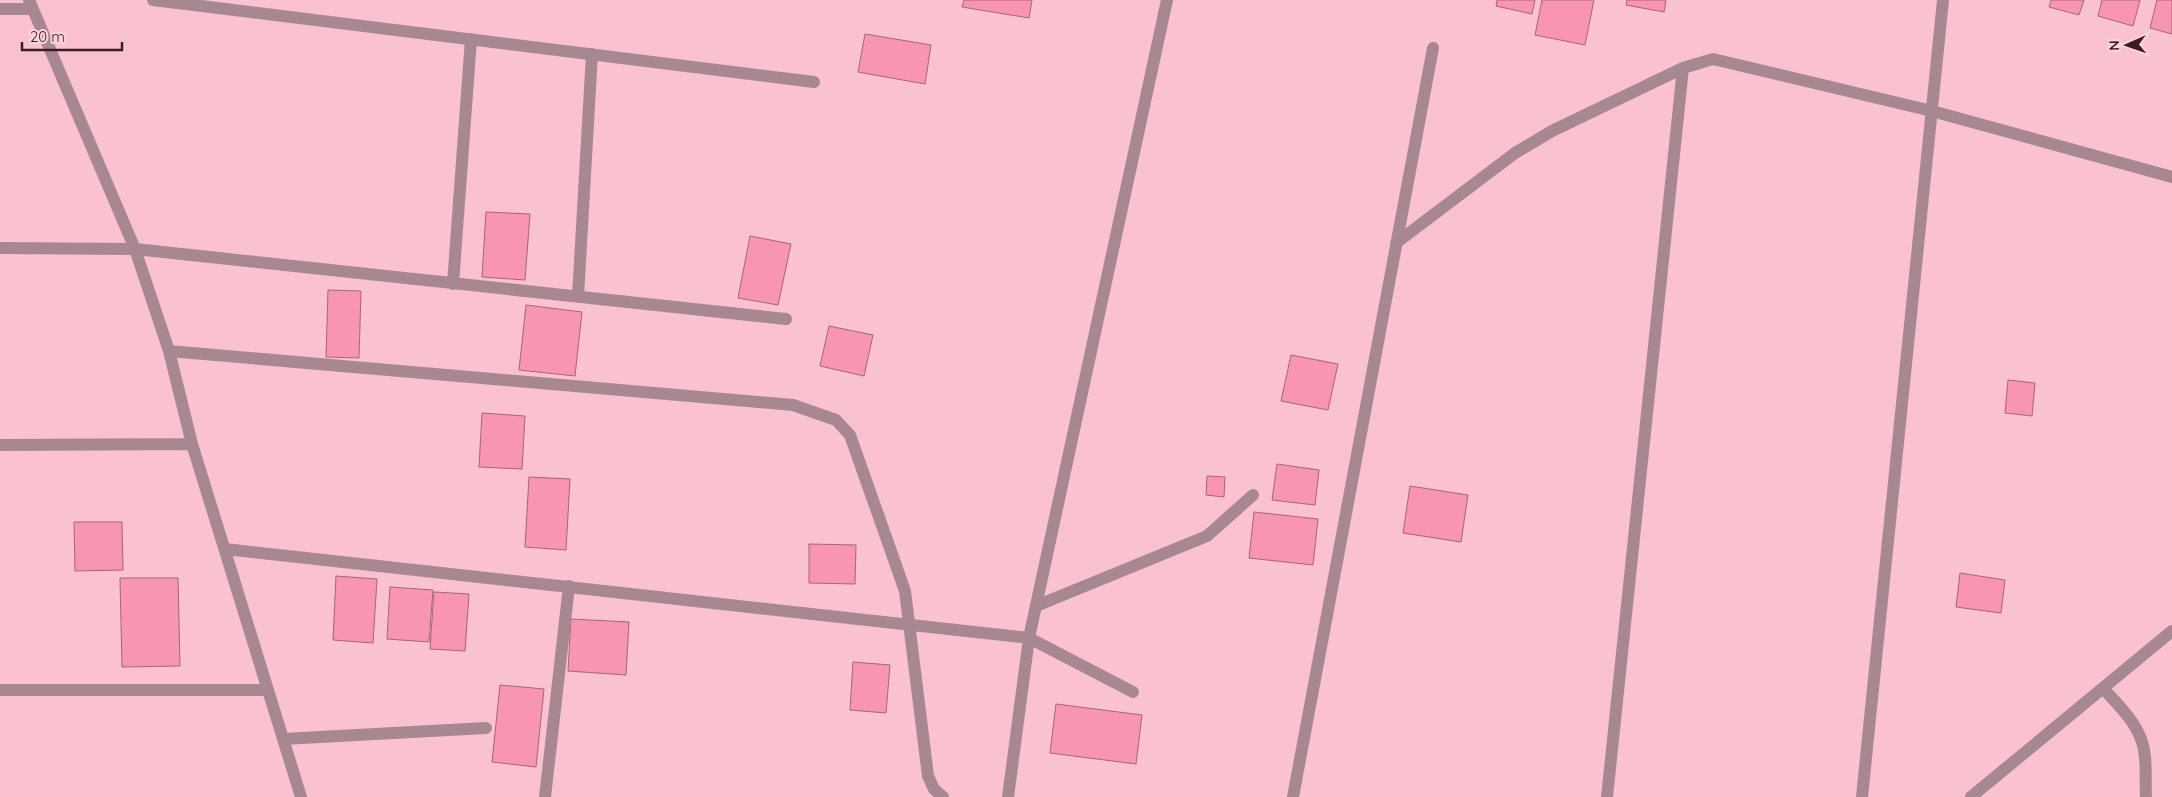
<svg xmlns="http://www.w3.org/2000/svg" width="2172" height="797" font-family="Quicksand,sans-serif">
	<style>
		.building { fill: #f795b2; stroke: #a56678 }
		.lines { fill: none; stroke-linecap: round; stroke-linejoin: round }
		.minor { stroke: #a78890; stroke-width: 12 }
	</style>
	<rect width="100%" height="100%" fill="#fac1d0"/>
	<path class="building" d="M964 0H1032L1029 18 962 7Z
		M1497 0H1535L1532 14 1496 6Z
		M1542 0H1594L1585 45 1535 35Z
		M1627 0H1666L1664 12 1626 5Z
		M2051 0H2084L2079 15 2049 7Z
		M2102 0H2140L2133 26 2098 16Z
		M2157 0H2172V34L2150 28Z
		M865 34 931 45 925 84 858 72Z
		M486 212 530 214 525 280 482 277Z
		M750 236 791 244 778 305 738 298Z
		M328 290 361 291 359 358 326 357Z
		M526 305 582 312 575 376 519 370Z
		M829 326 873 335 864 376 820 366Z
		M1291 355 1338 364 1328 410 1281 401Z
		M2008 380 2035 383 2032 416 2005 413Z
		M482 413 525 416 522 469 479 467Z
		M1277 464 1319 470 1315 505 1272 500Z
		M1207 476 1225 477 1224 497 1206 495Z
		M529 477 570 479 566 550 525 547Z
		M1410 486 1468 495 1461 542 1403 533Z
		M1254 512 1318 519 1313 565 1249 558Z
		M74 522H122L123 570 75 571Z
		M809 544 856 545 855 584 809 583Z
		M1960 573 2005 580 2001 613 1956 607Z
		M336 576 377 579 373 643 333 640Z
		M120 578H178L180 666 122 667Z
		M390 587 433 590 429 642 387 639Z
		M434 592 469 594 465 651 430 649Z
		M571 619 629 622 626 675 568 671Z
		M853 662 890 665 886 713 850 710Z
		M500 685 544 689 536 767 492 762Z
		M1056 704 1142 715 1136 764 1050 753Z"/>
	<g class="lines">
		<path class="minor" d="M29 0 135 249 169 351 192 444 301 797
			M153 0 814 82
			M0 9H32
			M1396 243 1515 153 1552 131 1683 68 1713 59 1932 111 2172 177
			M0 248 135 249 786 319
			M453 284 471 39
			M578 296 592 54
			M169 351 793 405 836 420 850 435 905 591 928 776 934 789 943 797
			M0 445 192 444
			M225 549 1029 638 1133 692
			M1036 606 1207 536 1253 495
			M2103 688C2119 706 2140 725 2144 750 2147 765 2145 782 2146 797
			M0 690H267
			M283 739 486 728
			M545 797 569 586
			M1008 797 1029 638 1167 0
			M1293 797 1433 48
			M1607 797 1683 68
			M1862 797 1943 0
			M1971 797 2172 631"/>
	</g>
	<g transform="translate(2127 45) rotate(268)" stroke="#ffd3de" stroke-width="4" paint-order="stroke">
	<path d="M0-4L9 19L0 12L-9 19Z" fill="#381d25"/>
	<text y="-8" font-size="14" font-weight="bold" text-anchor="middle" fill="#381d25">N</text>
	</g>
	<path d="M22 42v8h100v-8" fill="none" stroke="#381d25" stroke-width="2.5"/>
	<text x="30" y="42" font-size="15" fill="#381d25" stroke="#ffd3de" stroke-width="4" paint-order="stroke">20 m</text>
</svg>
